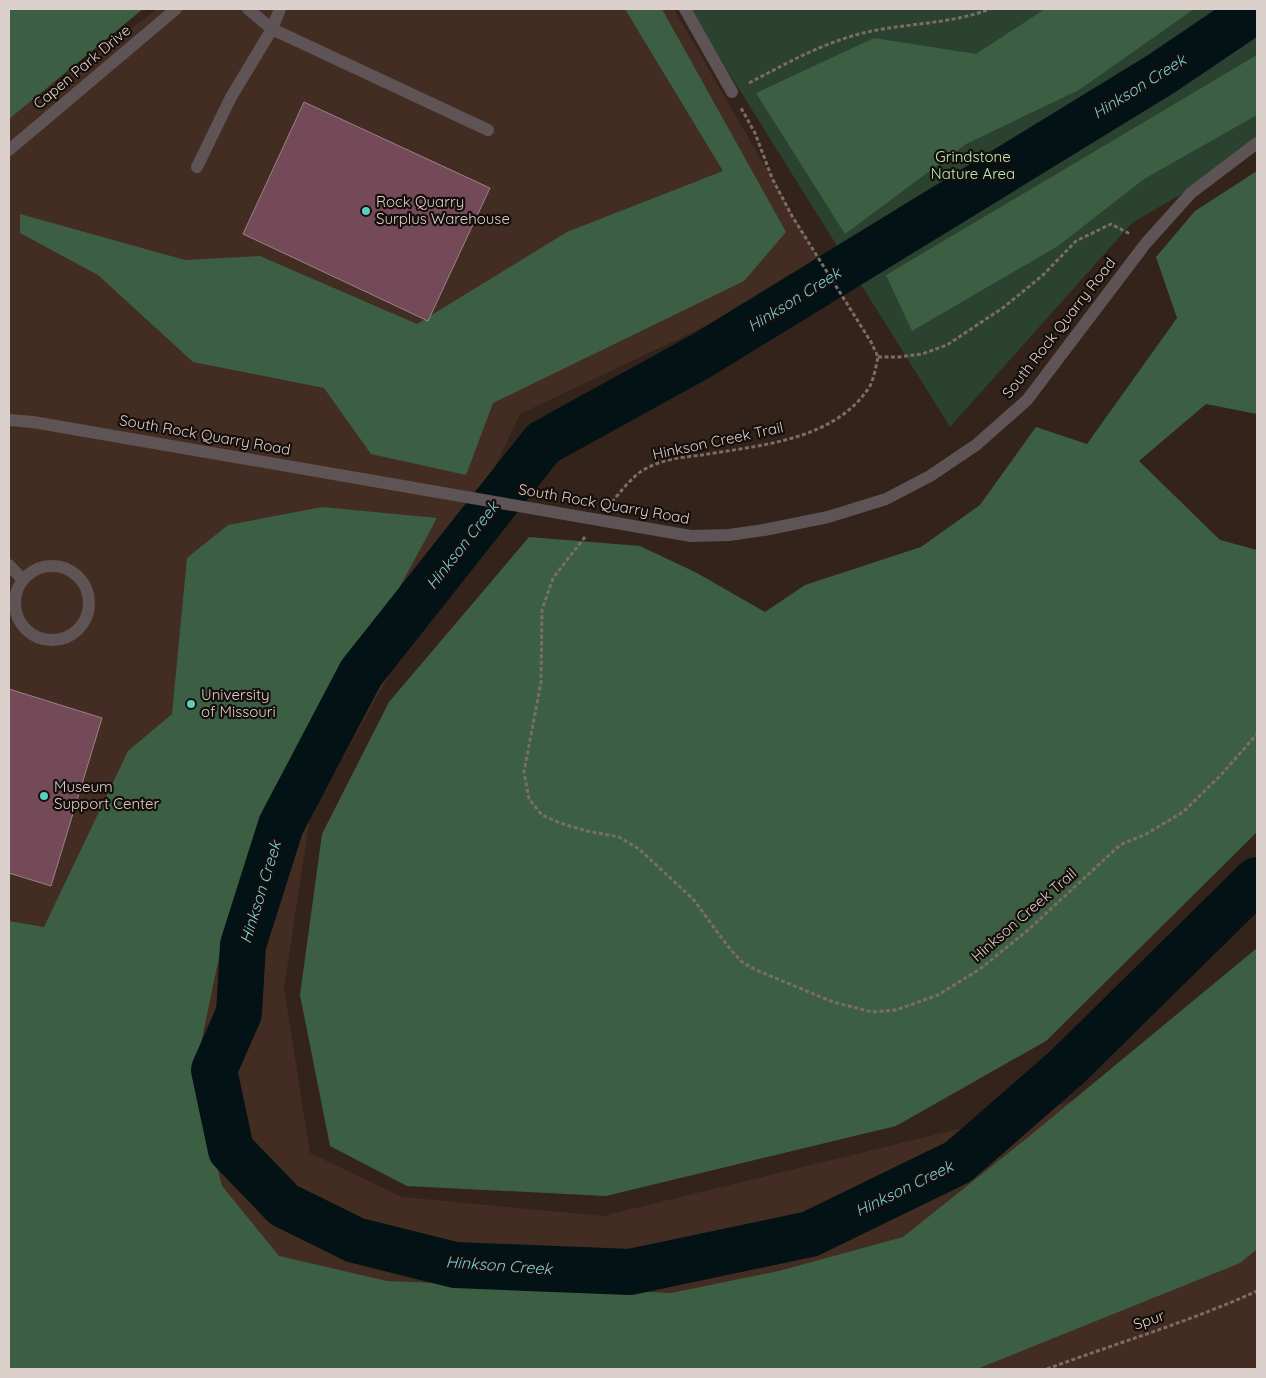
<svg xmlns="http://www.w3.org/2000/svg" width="1266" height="1378" font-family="Quicksand,sans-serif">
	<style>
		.built { fill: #432d23 }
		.green { fill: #2a422f }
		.forest { fill: #3c5f44 }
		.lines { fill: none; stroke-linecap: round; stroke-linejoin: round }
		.river { stroke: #031215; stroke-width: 46 }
		.building { fill: #744a58; stroke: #988288 }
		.path { stroke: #7b6c65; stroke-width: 3; stroke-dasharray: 4 2.5; stroke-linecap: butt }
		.minor { stroke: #5e5456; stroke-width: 12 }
		.minor-bridge { stroke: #5e5456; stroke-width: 12 }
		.poi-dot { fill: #5cceba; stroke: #160e0b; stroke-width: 2 }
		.labels { text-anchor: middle; stroke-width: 4.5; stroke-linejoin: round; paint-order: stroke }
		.street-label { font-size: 15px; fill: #dbd0cb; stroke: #160e0b }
		.park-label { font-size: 15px; fill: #b3f0bf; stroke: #160e0b }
		.poi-label { font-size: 15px; fill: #dbd0cb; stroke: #160e0b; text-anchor: start }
		.water-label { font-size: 16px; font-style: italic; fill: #72d0dc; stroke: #160e0b }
	</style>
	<rect width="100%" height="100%" fill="#34231b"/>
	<path class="built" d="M158 9H674L820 262 771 295 520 414 436 591 310 817 284 988 310 1153 402 1197 603 1216 1257 1056V1369H9V115Z"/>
	<path class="green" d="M689 9H1257V150L1132 223 950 427Z"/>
	<path class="forest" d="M9 9H143L9 119Z
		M625 9H662L786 232 744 281 493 403 466 475 371 454 324 388 193 362 98 275 20 233V214L185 260 260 256 417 324 567 232 723 171Z
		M1045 9H1194L1079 90 966 144 845 234 756 93 874 38 976 54Z
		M1257 55V115L1144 179 1058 246 912 331 886 275Z
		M1257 171V414L1206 404 1139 461 1220 540 1257 550V832L1046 1041 896 1126 606 1196 407 1186 330 1146 300 995 322 834 389 702 529 537 640 546 697 573 765 612 805 585 921 547 980 505 1036 427 1087 444 1177 318 1156 257 1195 211Z
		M322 507 437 518 376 631 344 662 261 818 223 938 194 1077 222 1186 279 1256 387 1281 671 1293 779 1271 903 1237 1026 1139 1257 948V1249L1240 1263 977 1369H9V921L44 927 128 751 172 714 187 558 228 525Z"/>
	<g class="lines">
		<path class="river" d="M1257 9 1161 74 701 356 543 443 361 673 281 825 243 945 239 1013 214 1070 231 1150 284 1205 355 1240 455 1265 630 1272 810 1234 958 1162 1066 1068 1257 880"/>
	</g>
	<path class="building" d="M304 102 490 188 428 321 243 234Z
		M9 689 102 718 51 886 9 873Z"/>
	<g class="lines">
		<path class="path" d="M749 83C791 61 829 39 877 30 915 23 954 23 990 9
			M878 357H899L922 354 947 345 1004 307 1043 275 1076 241 1111 224 1130 234
			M612 502C621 491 634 474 647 468 664 459 684 457 702 455 760 445 835 441 870 386 874 378 876 366 878 357L871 342 792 216 772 178 755 133 741 108
			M585 537 553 578 542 610 541 682 524 772 529 799 542 815 560 823 587 831 619 837 639 849 693 899 730 949 742 962 756 970 833 1002 872 1012 896 1010 938 995 980 969 1028 930 1120 845 1146 834 1183 812 1221 775 1257 734
			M1047 1369C1117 1343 1189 1322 1257 1291"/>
		<path class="minor" d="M248 9 272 29 488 130
			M685 9 732 92
			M9 150 176 9
			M197 167 231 97 272 29 280 9
			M9 420 33 422 374 481
			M691 536 729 535 764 530 828 517 886 499 930 476 976 445 1027 400 1146 243 1191 193 1257 143
			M9 565 23 580
			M15 603a37 37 0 1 1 74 0a37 37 0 1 1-74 0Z"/>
		<path class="minor-bridge" d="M374 481 691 536"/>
	</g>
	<g class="poi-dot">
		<circle cx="366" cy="211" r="5"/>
		<circle cx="191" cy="704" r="5"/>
		<circle cx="44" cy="796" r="5"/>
	</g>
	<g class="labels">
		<g class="street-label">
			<text transform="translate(82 67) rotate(-40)" y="5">Capen Park Drive</text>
			<text transform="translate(1059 328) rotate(-52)" y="5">South Rock Quarry Road</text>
			<text transform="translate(205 435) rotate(10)" y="5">South Rock Quarry Road</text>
			<text transform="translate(718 441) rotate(-12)" y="5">Hinkson Creek Trail</text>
			<text transform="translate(604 504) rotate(10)" y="5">South Rock Quarry Road</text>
			<text transform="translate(1024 915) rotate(-41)" y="5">Hinkson Creek Trail</text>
			<text transform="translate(1149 1320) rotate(-19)" y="5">Spur</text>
		</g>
		<g class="park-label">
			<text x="973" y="162">Grindstone<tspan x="973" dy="17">Nature Area</tspan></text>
		</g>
		<g class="poi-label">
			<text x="376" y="207">Rock Quarry<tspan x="376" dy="17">Surplus Warehouse</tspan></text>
			<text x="201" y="700">University<tspan x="201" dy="17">of Missouri</tspan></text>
			<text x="54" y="792">Museum<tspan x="54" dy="17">Support Center</tspan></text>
		</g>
		<g class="water-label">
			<text transform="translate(1139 86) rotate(-32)" y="6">Hinkson Creek</text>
			<text transform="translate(794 299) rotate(-32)" y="6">Hinkson Creek</text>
			<text transform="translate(462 545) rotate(-52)" y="6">Hinkson Creek</text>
			<text transform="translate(260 892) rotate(-73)" y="6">Hinkson Creek</text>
			<text transform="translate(904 1188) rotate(-26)" y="6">Hinkson Creek</text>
			<text transform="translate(499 1265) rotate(4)" y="6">Hinkson Creek</text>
		</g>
	</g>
	<rect width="1266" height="1378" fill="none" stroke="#dbd0cb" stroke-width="20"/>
</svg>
